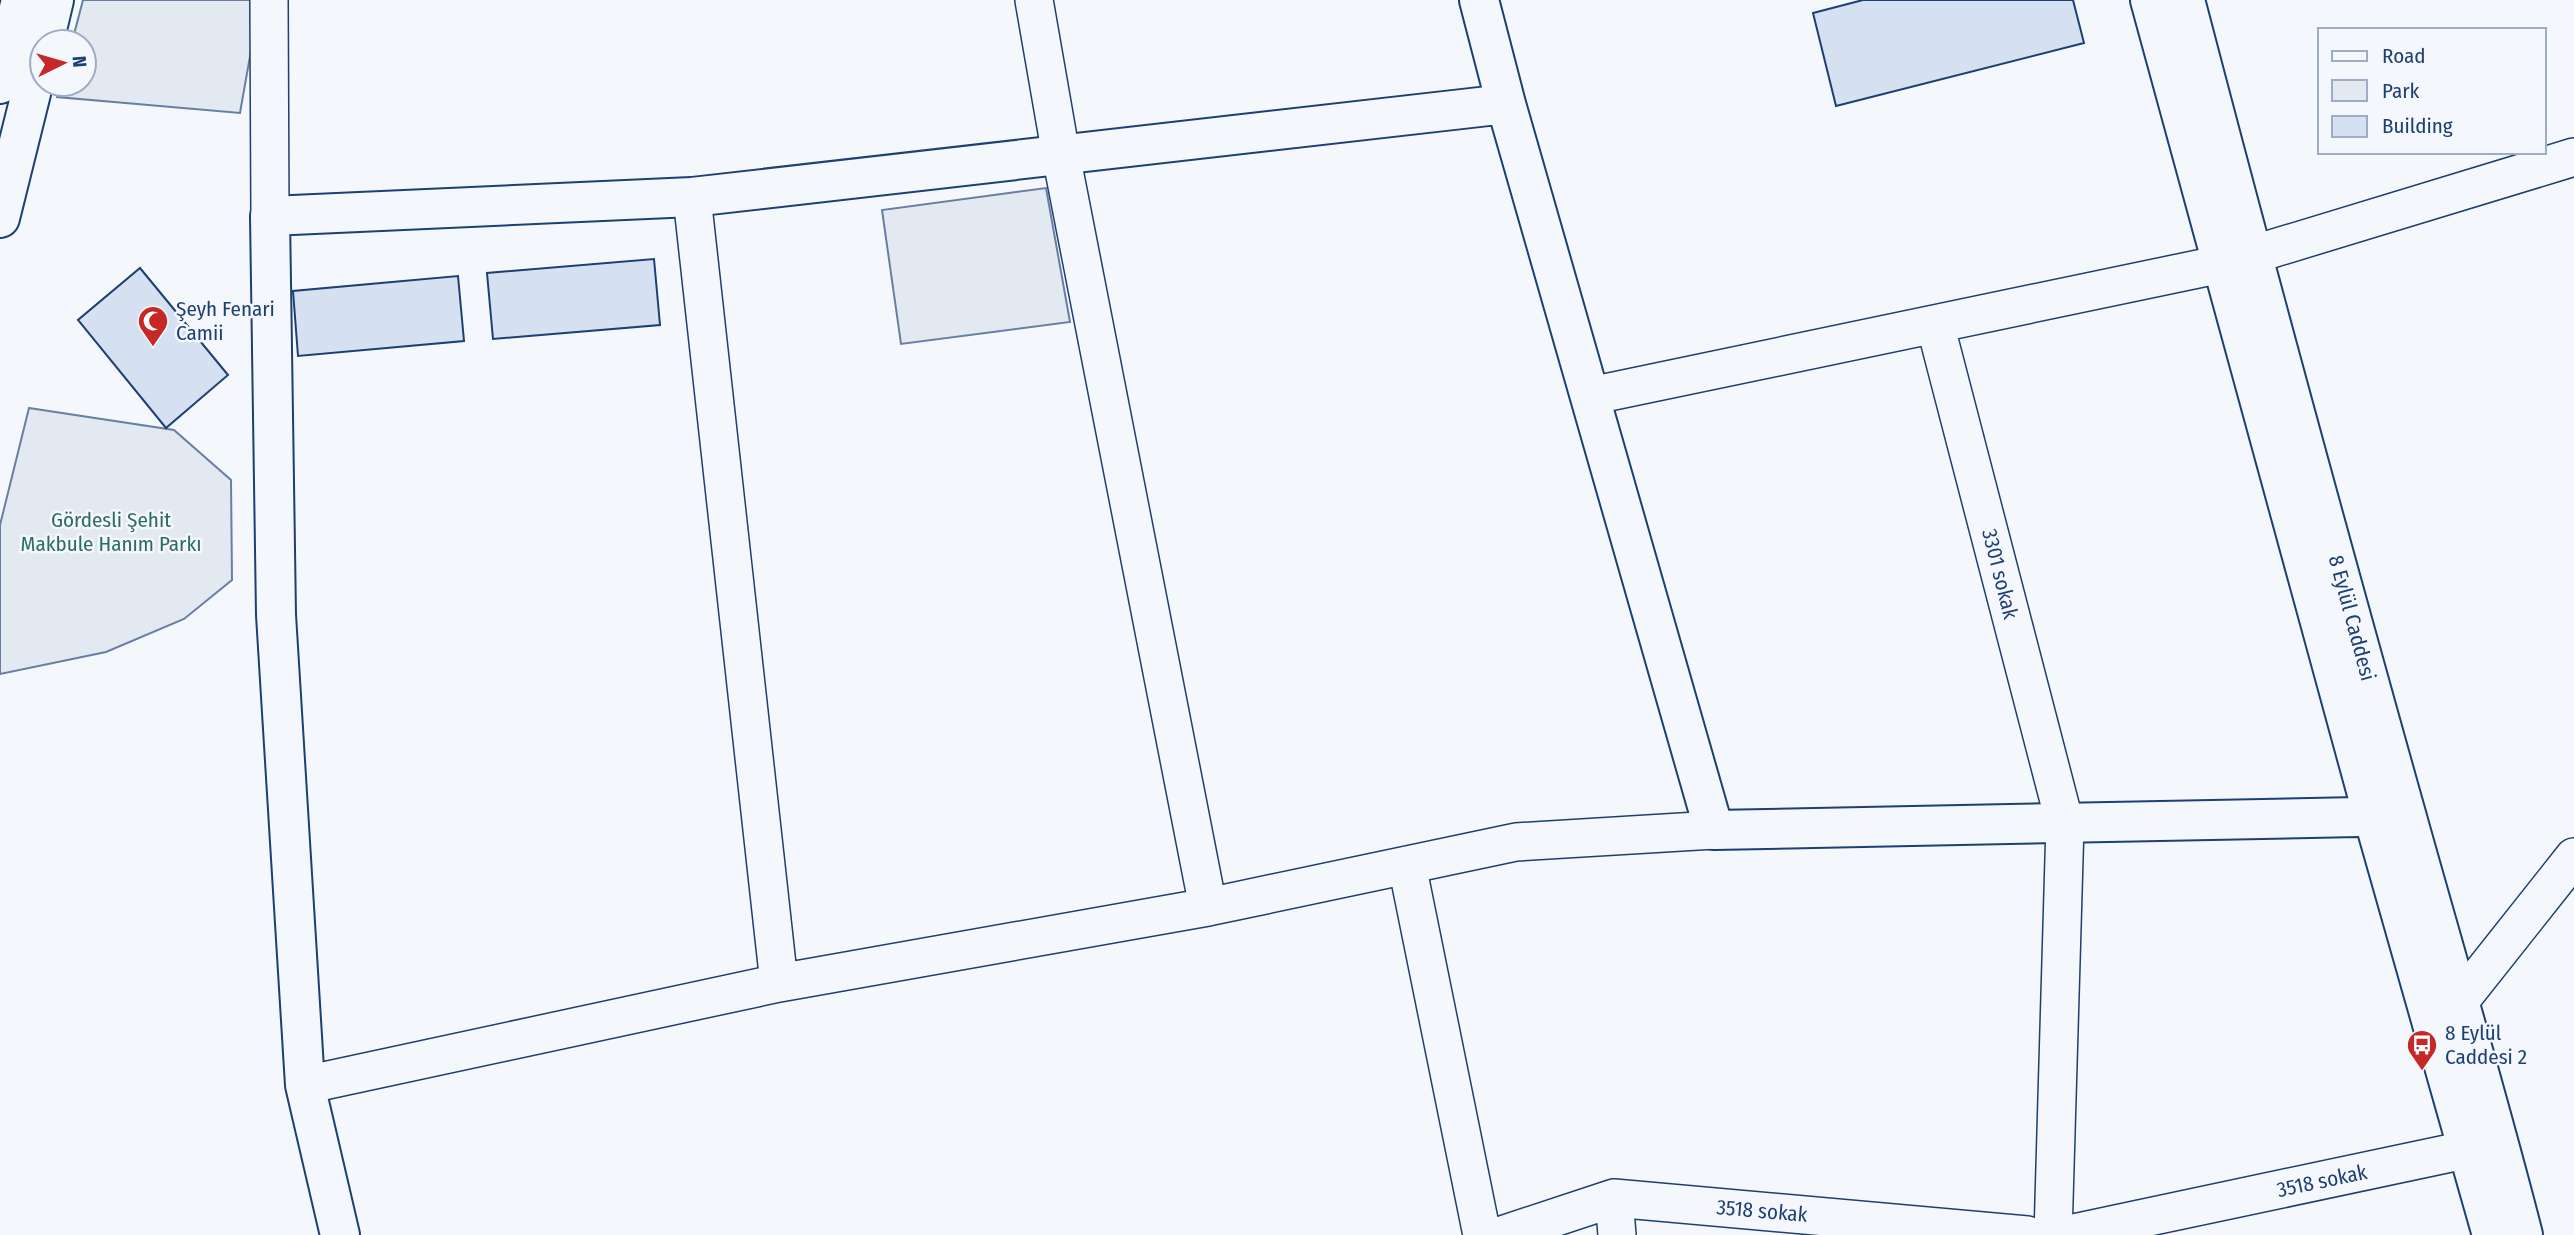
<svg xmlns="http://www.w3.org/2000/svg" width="2574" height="1235" font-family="'Fira Sans Condensed',sans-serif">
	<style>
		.green { fill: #e3e9f0; stroke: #687fa3; stroke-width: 2 }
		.building { fill: #d5e0f0; stroke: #1d3f73; stroke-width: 2 }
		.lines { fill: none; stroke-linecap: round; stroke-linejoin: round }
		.street-casing { stroke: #1d3f73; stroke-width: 40 }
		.secondary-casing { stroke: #1d3f73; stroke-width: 42 }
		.primary-casing { stroke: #1d3f73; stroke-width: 42 }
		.street { stroke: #f4f7fb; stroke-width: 37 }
		.secondary { stroke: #f4f7fb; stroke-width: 38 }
		.primary { stroke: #f4f7fb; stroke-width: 38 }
		.labels { text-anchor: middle; stroke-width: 5; stroke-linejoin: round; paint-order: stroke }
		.poi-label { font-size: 21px; fill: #1d3f73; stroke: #f4f7fb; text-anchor: start }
		.park-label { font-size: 21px; fill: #2c6c60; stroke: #f4f7fb }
		.street-label { font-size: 21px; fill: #1d3f73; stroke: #f4f7fb }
	</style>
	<rect width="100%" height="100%" fill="#f4f7fb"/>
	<path class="green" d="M83 0H260L240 113 57 97 60 84H84V42H72Z
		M1046 188 1070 322 901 344 882 210Z
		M29 408 174 430 231 480 232 580 184 619 106 652 0 674V525Z"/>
	<path class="building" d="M1863 0H2073L2084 43 1836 106 1813 13Z
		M654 259 660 325 493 339 487 273Z
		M140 268 228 375 166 428 78 320Z
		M458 276 464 341 298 356 293 291Z"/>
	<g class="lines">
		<g class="street-casing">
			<path id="street" d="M269 0 270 216
				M1034 0 1061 155 1208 907
				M692 197 779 983
				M1935 324 2065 824 2053 1235
				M1590 396 2222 264 2574 157
				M1407 865 1482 1235
				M2444 1021 2574 857
				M305 1085 779 983 1208 907 1516 842 1714 830
				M1614 1198 1617 1235
				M1502 1235 1614 1198 2027 1235
				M2064 1235 2498 1143"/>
		</g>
		<g class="secondary-casing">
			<path id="secondary" d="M1479 0 1506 104 1714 830 2406 816
				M2150 0 2373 816 2492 1235
				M44 42 54 0
				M0 84 21 0
				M0 218 42 49
				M340 1235 305 1085 276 615 270 216 692 197 1506 104"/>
		</g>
		<g class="primary-casing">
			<path id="primary" d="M2185 0C2256 272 2330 543 2406 814 2445 954 2487 1094 2523 1235"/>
		</g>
		<use href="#street" class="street"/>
		<use href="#secondary" class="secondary"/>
		<use href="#primary" class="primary"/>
	</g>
	<defs>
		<g id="mosque-pin" transform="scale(1.575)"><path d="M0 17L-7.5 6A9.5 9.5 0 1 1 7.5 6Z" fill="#c62828" stroke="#f4f7fb"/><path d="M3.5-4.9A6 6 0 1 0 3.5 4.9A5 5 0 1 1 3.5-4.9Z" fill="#fff"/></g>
		<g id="bus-pin" transform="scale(1.575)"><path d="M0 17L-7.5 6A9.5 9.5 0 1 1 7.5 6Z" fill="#c62828" stroke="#f4f7fb"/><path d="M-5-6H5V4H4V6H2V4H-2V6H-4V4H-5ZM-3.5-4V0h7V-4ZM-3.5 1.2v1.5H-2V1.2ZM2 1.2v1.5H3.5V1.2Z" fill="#fff"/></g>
	</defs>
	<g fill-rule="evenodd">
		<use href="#mosque-pin" x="153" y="321"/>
		<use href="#bus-pin" x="2422" y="1045"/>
	</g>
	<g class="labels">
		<g class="poi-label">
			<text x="176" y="316">Şeyh Fenari<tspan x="176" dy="24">Camii</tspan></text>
			<text x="2445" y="1040">8 Eylül<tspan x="2445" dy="24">Caddesi 2</tspan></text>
		</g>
		<g class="park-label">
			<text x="111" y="527">Gördesli Şehit<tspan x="111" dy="24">Makbule Hanım Parkı</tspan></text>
		</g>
		<g class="street-label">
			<text transform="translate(2000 574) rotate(76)" y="7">3301 sokak</text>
			<text transform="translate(2352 618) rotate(75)" y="7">8 Eylül Caddesi</text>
			<text transform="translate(2322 1181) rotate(-12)" y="7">3518 sokak</text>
			<text transform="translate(1762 1211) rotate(5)" y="7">3518 sokak</text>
		</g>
	</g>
	<rect x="2318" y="28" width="228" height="126" fill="#f4f7fb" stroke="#9eadc5" stroke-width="2"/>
	<rect x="2332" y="51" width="35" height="10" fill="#f4f7fb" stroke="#9eadc5" stroke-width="2"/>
	<text x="2382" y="63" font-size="21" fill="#1d3f73">Road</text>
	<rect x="2332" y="80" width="35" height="21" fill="#e3e9f0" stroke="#9eadc5" stroke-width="2"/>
	<text x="2382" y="98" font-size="21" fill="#1d3f73">Park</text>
	<rect x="2332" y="116" width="35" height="21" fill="#d5e0f0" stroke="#9eadc5" stroke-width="2"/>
	<text x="2382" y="133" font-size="21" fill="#1d3f73">Building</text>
	<g transform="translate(63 63) rotate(85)"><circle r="33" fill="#f4f7fb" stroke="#9eadc5" stroke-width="2"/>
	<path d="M0-5L12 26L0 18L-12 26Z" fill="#c62828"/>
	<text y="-10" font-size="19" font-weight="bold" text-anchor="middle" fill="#1d3f73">N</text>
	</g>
</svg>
